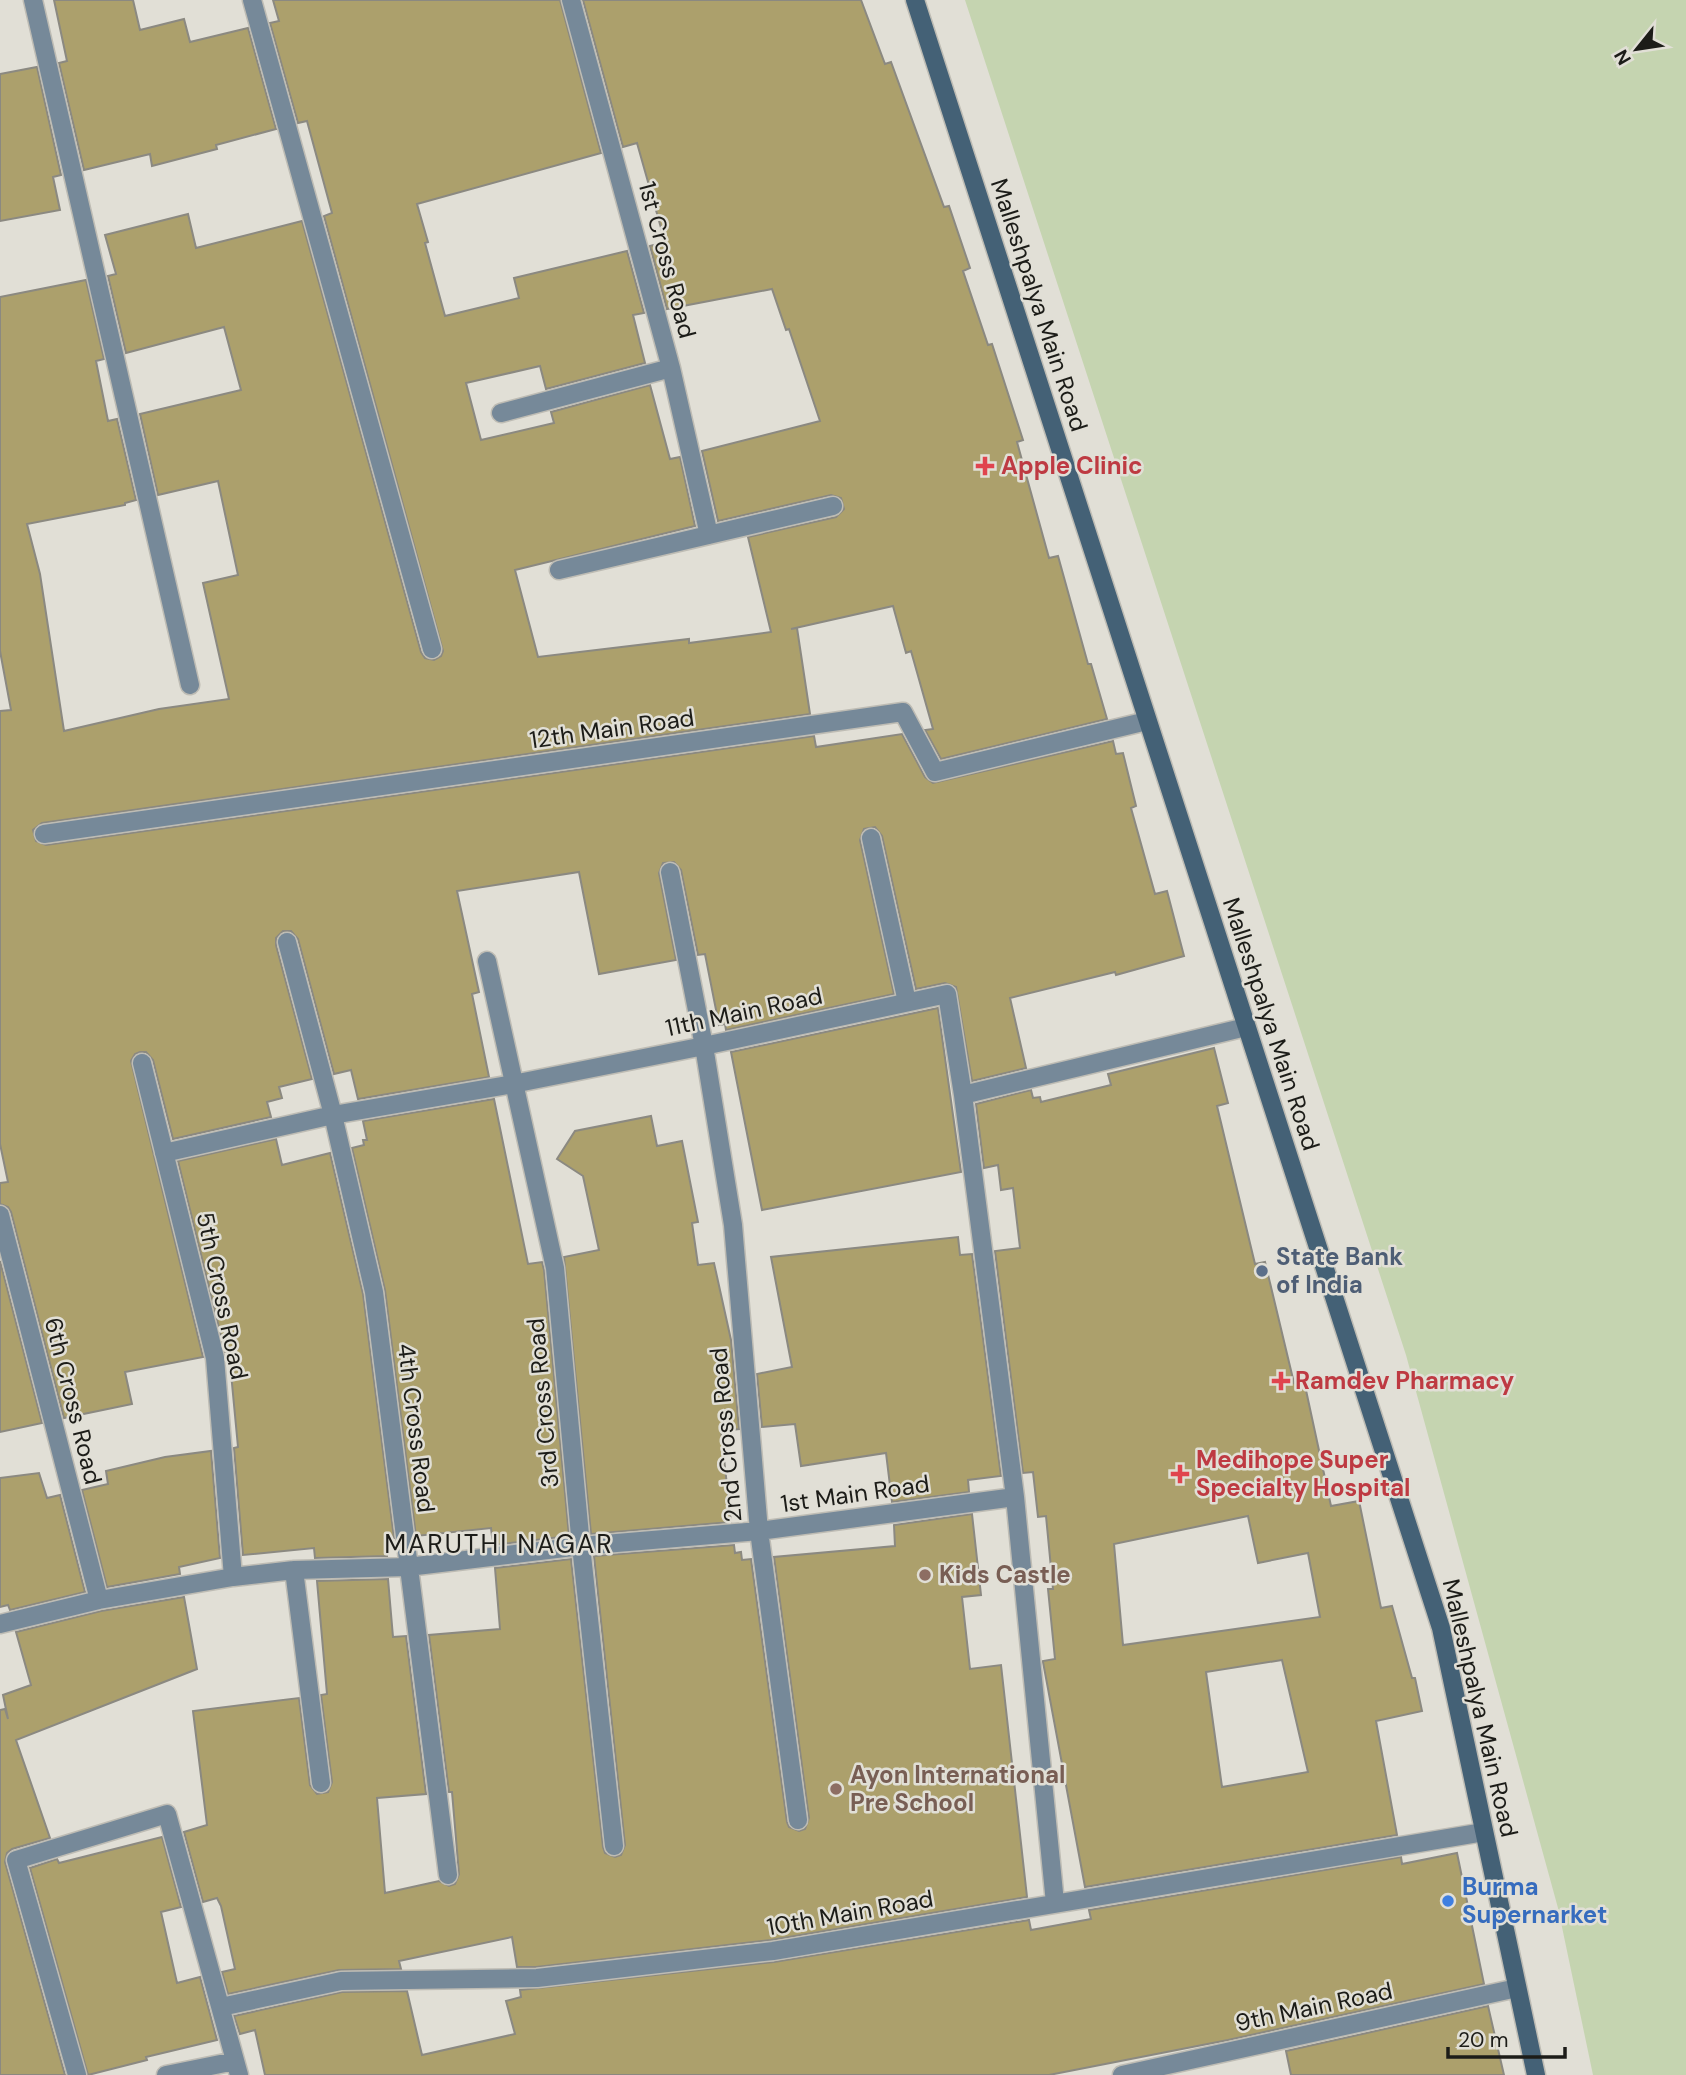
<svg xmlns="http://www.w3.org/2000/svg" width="1686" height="2075" font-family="'DM Sans',sans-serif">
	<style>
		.green { fill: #c5d4b0 }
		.building { fill: #aca06c; stroke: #8b8981; stroke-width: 2; fill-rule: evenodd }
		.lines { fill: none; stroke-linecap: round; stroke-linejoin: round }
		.minor-casing { stroke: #bebcb4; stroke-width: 21 }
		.secondary-casing { stroke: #bebcb4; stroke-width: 21 }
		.minor { stroke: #768999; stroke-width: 18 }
		.secondary { stroke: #446176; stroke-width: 18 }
		.health-dot { fill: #e0444e; stroke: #e1dfd6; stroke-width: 2.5 }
		.service-dot { fill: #5c6f8a; stroke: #e1dfd6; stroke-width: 2.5 }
		.education-dot { fill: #8d6e63; stroke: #e1dfd6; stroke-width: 2.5 }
		.shop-dot { fill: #3f7fe0; stroke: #e1dfd6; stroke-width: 2.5 }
		.labels { text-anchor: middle; stroke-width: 5; stroke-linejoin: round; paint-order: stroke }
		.street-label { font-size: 24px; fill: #1c1c18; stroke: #e1dfd6 }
		.health-label { font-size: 24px; font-weight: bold; fill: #be3a42; stroke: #e1dfd6; text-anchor: start }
		.service-label { font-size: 24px; font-weight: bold; fill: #4e5e75; stroke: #e1dfd6; text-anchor: start }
		.education-label { font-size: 24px; font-weight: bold; fill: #785e54; stroke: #e1dfd6; text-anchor: start }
		.shop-label { font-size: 24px; font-weight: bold; fill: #366cbe; stroke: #e1dfd6; text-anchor: start }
		.neighbourhood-label { font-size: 26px; letter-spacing: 2px; fill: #1c1c18; stroke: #e1dfd6 }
	</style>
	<rect width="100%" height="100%" fill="#e1dfd6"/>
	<path class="green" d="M965 0H1686V2075H1593L1558 1908 1406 1355Z"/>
	<path class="building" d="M54 0H133L140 30 184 19 190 42 248 28 276 129 216 145 217 149 152 166 150 154 84 170 59 63 67 61Z
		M273 0H560L601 153 417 204 428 242 425 243 445 316 519 298 514 278 627 251 644 313 633 315 645 363 546 389 540 366 466 383 481 440 554 423 551 412 650 385 670 459 680 457 695 526 515 570 538 657 689 639V643L771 632 748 537 836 517 844 509 841 498 831 495 718 521 702 451 820 421 789 329 786 330 772 289 667 309 650 246 665 242 637 143 623 147 583 0H861L885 64 891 62 944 207 949 206 970 268 963 271 988 345 992 344 1023 440 1017 442 1049 558 1058 556 1088 664H1091L1107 719 941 759 925 730 933 729 911 651 906 653 893 606 791 629 797 628 810 714 42 823 33 830 36 841 46 845 814 736 816 747 902 734 925 777 933 783 1113 741 1116 754 1123 753 1136 806 1131 808 1155 894 1167 891 1184 956 1116 975 1115 972 1010 998 1026 1068 972 1081 956 987 945 983 916 989 882 836 875 827 864 829 860 840 894 994 726 1030 725 1024 719 1025 705 954 698 955 681 870 674 862 663 863 659 873 676 960 599 974 579 872 457 891 479 992 472 994 489 1077 358 1099 351 1070 334 1074 298 939 291 931H283L276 938V945L312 1079 279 1087 282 1098 267 1102 271 1117 173 1139 153 1060 146 1052H140L135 1054 131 1061 203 1357 125 1372 132 1404 64 1418 11 1212 8 1207 0 1204V1183L8 1182 0 1144V711L11 710 0 651V297L86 280 104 359 96 361 108 421 117 419 136 500 125 503V505L27 524 40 574 64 731 159 709 229 699 203 583 238 575 218 481 158 495 140 414 241 390 224 327 126 353 108 276 116 274 105 235 188 214 196 248 302 221 421 652 425 658 434 660 441 656 443 651 324 216 332 213 307 121 298 123 270 23 279 21Z
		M37 67 61 175 53 177 60 210 0 221V74Z
		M938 1008 961 1172 762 1210 731 1052Z
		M1214 1048 1228 1103 1217 1106 1255 1264 1265 1262 1294 1383 1304 1381 1331 1506 1359 1501 1381 1608 1392 1606 1412 1678H1415L1422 1711 1376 1721 1397 1835 1085 1887 1043 1662V1661L1055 1659 1048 1589H1053L1046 1516 1038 1517 1033 1472 1023 1473 995 1251 1020 1248 1013 1188 1001 1190 998 1165 984 1168 976 1104 1031 1090 1033 1098 1040 1097 1041 1102 1111 1085 1108 1074ZM1248 1516 1258 1563 1308 1553 1320 1617 1123 1645 1114 1544ZM1282 1660 1308 1772 1222 1787 1206 1672Z
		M494 1099 528 1264 542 1262 544 1270 569 1536 493 1545 491 1528 416 1536 385 1290 352 1148 364 1145 363 1140H367L363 1121Z
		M651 1116 657 1146 682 1141 698 1222 692 1223 698 1265 714 1263 731 1340 739 1429 721 1431 731 1522 591 1534 564 1257 599 1250 583 1176 557 1159 575 1131Z
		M276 1139 282 1165 330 1153 363 1294 394 1538 385 1539 387 1556 315 1558 314 1548 243 1555 234 1448 238 1447 229 1352H225L178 1161Z
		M958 1237 960 1255 972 1254 1001 1476 968 1480 969 1492 892 1502 886 1453 801 1466 795 1424 762 1427 757 1374 792 1367 771 1257Z
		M0 1261 42 1423 0 1432Z
		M211 1451 220 1558 179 1567 180 1574 107 1587 82 1490 108 1484 106 1471 165 1457Z
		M39 1473 47 1498 60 1495 85 1592 10 1610 8 1605 0 1607V1478Z
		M972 1514 981 1595 962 1597 970 1669 1001 1665 1027 1897 771 1940 536 1967H517L512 1937 399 1961 401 1969 339 1970 228 1994 222 1972 235 1969 221 1906 217 1898 203 1902 184 1832 207 1825 193 1711 299 1698 310 1785 317 1794 328 1792 332 1782 321 1695 327 1694 317 1581 388 1579 393 1637 406 1636 426 1794 377 1798 385 1893 439 1881 449 1886 455 1884 459 1874 452 1792H449L429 1635 500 1629 495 1568 571 1559 603 1847 605 1853 615 1857 621 1855 625 1845 594 1556 734 1545 735 1553 741 1552 742 1560 751 1559 787 1822 789 1827 799 1831 805 1829 809 1818 774 1557 895 1546 894 1525Z
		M184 1597 197 1669 16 1740 50 1838 12 1849 7 1853 5 1862 65 2075H0V1710L5 1709 8 1719 3 1695 31 1685 16 1632 101 1611Z
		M162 1837 181 1907 161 1912 177 1983 200 1977 217 2040 146 2057 147 2060 88 2075 30 1868 57 1859 59 1863Z
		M1457 1853 1484 1984 1228 2040 1049 2075H265L255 2030 240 2034 234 2016 342 1992 407 1991 422 2055 515 2034 506 2001 521 1997 520 1990 774 1962 1029 1920 1031 1930 1091 1919 1089 1910 1401 1857 1402 1864Z
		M1488 2006 1504 2075H1291L1286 2051Z"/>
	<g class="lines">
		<g class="minor-casing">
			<path id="minor" d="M33 0 190 685
				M252 0 432 649
				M571 0 671 368 709 535
				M501 413 671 368
				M559 570 833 506
				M44 834 903 712 935 772 1147 721
				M871 838 907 1002
				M670 872 704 1046 733 1225 759 1531 798 1820
				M287 942 333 1115 374 1292 448 1875
				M487 961 555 1268 581 1546 614 1846
				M142 1063 215 1358 233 1577
				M963 1095 1015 1497 1055 1903
				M164 1153 333 1115 513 1084 704 1046 947 994 963 1095 1246 1027
				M0 1215 99 1600
				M294 1570 321 1783
				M0 1624 99 1600 233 1577 294 1570 408 1567 581 1546 759 1531 1015 1497
				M221 2007 341 1981 537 1978 773 1951 1484 1832
				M77 2075 16 1860 167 1814 239 2075
				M166 2075 235 2061
				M1122 2075 1517 1988"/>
		</g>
		<g class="secondary-casing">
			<path id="secondary" d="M915 0 1441 1628 1536 2075"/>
		</g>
		<use href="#minor" class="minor"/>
		<use href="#secondary" class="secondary"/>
	</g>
	<g class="health-dot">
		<path d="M981.5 455.5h7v7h7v7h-7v7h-7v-7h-7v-7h7z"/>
		<path d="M1277.5 1370.5h7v7h7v7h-7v7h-7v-7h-7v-7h7z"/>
		<path d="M1176.5 1463.5h7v7h7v7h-7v7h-7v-7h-7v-7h7z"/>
	</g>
	<circle class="service-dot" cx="1262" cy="1271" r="7"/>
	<g class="education-dot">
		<circle cx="925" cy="1575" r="7"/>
		<circle cx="836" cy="1789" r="7"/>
	</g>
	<circle class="shop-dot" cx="1448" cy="1901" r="7"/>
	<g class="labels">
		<g class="street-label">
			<text transform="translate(667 260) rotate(75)" y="8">1st Cross Road</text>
			<text transform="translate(1039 305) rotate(72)" y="8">Malleshpalya Main Road</text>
			<text transform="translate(612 729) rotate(-8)" y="8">12th Main Road</text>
			<text transform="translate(744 1012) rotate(-12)" y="8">11th Main Road</text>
			<text transform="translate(1271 1024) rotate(72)" y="8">Malleshpalya Main Road</text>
			<text transform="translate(222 1296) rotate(78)" y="8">5th Cross Road</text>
			<text transform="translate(73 1401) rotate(76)" y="8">6th Cross Road</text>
			<text transform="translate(543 1403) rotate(-95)" y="8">3rd Cross Road</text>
			<text transform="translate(416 1428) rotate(83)" y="8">4th Cross Road</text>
			<text transform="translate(726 1435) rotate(-95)" y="8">2nd Cross Road</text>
			<text transform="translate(855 1494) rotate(-8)" y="8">1st Main Road</text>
			<text transform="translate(1480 1708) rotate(77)" y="8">Malleshpalya Main Road</text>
			<text transform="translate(850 1913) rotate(-10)" y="8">10th Main Road</text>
			<text transform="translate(1314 2007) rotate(-12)" y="8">9th Main Road</text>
		</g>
		<g class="health-label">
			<text x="1001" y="474">Apple Clinic</text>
			<text x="1295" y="1389">Ramdev Pharmacy</text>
			<text x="1196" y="1468">Medihope Super<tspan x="1196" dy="28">Specialty Hospital</tspan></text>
		</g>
		<g class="service-label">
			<text x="1276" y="1265">State Bank<tspan x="1276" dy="28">of India</tspan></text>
		</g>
		<g class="education-label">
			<text x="939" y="1583">Kids Castle</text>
			<text x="850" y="1783">Ayon International<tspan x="850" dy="28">Pre School</tspan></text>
		</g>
		<g class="shop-label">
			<text x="1462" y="1895">Burma<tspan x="1462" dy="28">Supernarket</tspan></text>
		</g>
		<g class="neighbourhood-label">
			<text x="499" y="1553">MARUTHI NAGAR</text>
		</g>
	</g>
	<g transform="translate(1637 49) rotate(240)" stroke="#e1dfd6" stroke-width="5" paint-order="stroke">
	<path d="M0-5L12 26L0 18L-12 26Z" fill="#1c1c18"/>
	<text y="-10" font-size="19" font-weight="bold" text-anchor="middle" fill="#1c1c18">N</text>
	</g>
	<path d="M1448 2047v10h117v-10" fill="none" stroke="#1c1c18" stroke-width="3.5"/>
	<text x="1458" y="2047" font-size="21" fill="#1c1c18" stroke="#e1dfd6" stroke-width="5" paint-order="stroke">20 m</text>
</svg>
